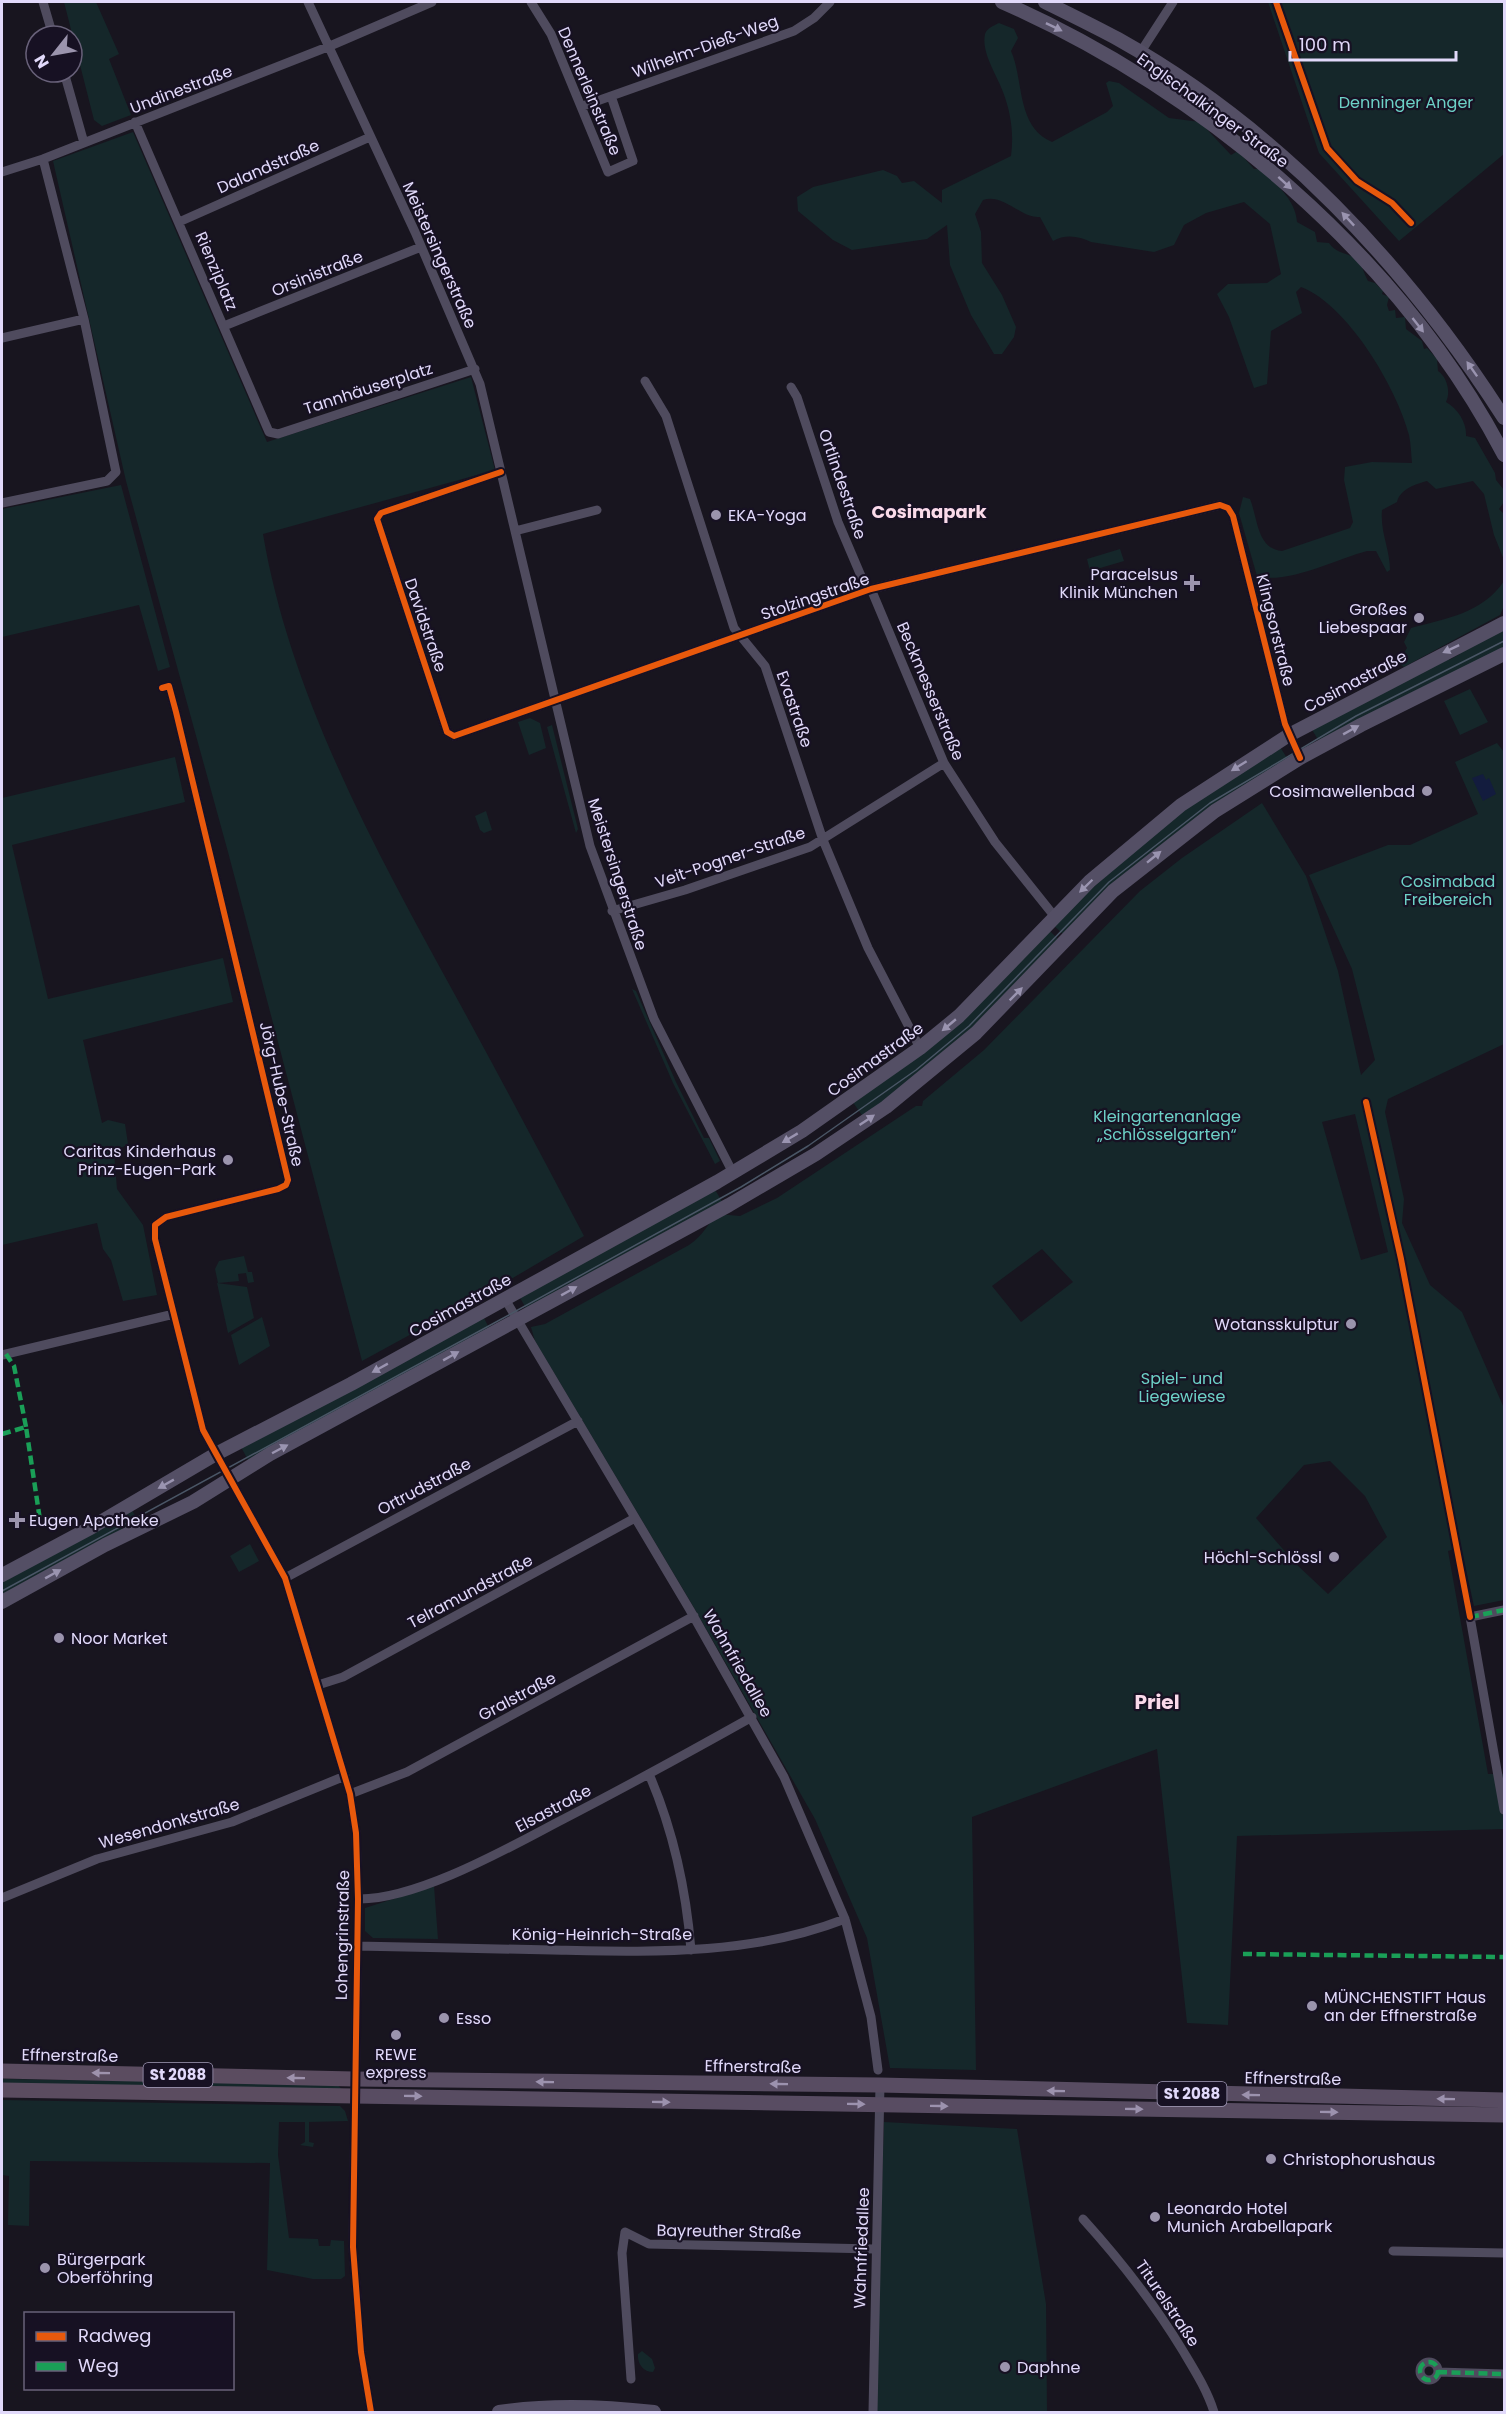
<svg xmlns="http://www.w3.org/2000/svg" width="1506" height="2414" font-family="Poppins,sans-serif">
	<style>
		.green { fill: #15272a; fill-rule: evenodd }
		.water { fill: #131c3e }
		.lines { fill: none; stroke-linecap: round; stroke-linejoin: round }
		.minor { stroke: #4f4b5e; stroke-width: 9 }
		.secondary { stroke: #544f65; stroke-width: 14 }
		.primary { stroke: #584c62; stroke-width: 15 }
		.trunk { stroke: #5b4c60; stroke-width: 15 }
		.tram { stroke: #4a5666; stroke-width: 1.5 }
		.quiet { stroke: #1a9f57; stroke-width: 4.5; stroke-dasharray: 9 4.5; stroke-linecap: butt }
		.cycleway-casing { stroke: #171123; stroke-width: 10 }
		.cycleway { stroke: #e8590c; stroke-width: 6 }
		.oneway { fill: #9a94b0 }
		.oneway2 { fill: #9e92ad }
		.oneway3 { fill: #9c92ae }
		.poi-dot { fill: #9b94ad; stroke: #171123; stroke-width: 2 }
		.labels { text-anchor: middle; stroke-width: 4.5; stroke-linejoin: round; paint-order: stroke }
		.shield { fill: #171123; stroke: #a49dba; stroke-width: 1.5 }
		.shield-label { font-size: 15px; font-weight: bold; fill: #e1d9fa }
		.street-label { font-size: 16px; fill: #e1d9fa; stroke: #171123 }
		.park-label { font-size: 16px; fill: #6dd1c7; stroke: #171123 }
		.poi-label { font-size: 16px; fill: #e1d9fa; stroke: #171123; text-anchor: start }
		.neighbourhood-label { font-size: 18px; font-weight: bold; fill: #fadaea; stroke: #171123 }
		.quarter-label { font-size: 20px; font-weight: bold; fill: #fadaea; stroke: #171123 }
	</style>
	<rect width="100%" height="100%" fill="#18151f"/>
	<path class="green" d="M64 2H96L119 54 109 59 131 115 102 126 94 120Z
		M1268 2H1504V154L1399 241 1319 153Z
		M999 23 1014 29 1018 38 1011 51C1024 80 1016 127 1052 142L1107 112 1113 106 1106 83 1109 81 1119 83 1169 118 1200 122 1231 155 1238 151 1254 169H1261C1275 183 1296 200 1297 222L1315 232 1317 242 1329 243C1337 254 1345 252 1355 258 1362 263 1364 274 1368 281L1375 283 1383 291 1382 294 1389 297 1387 305 1389 311 1395 310 1396 318 1405 317 1406 329 1422 341 1424 349 1427 348 1437 359 1438 371C1447 377 1451 392 1446 402 1458 409 1467 423 1466 436L1475 438 1495 473 1496 480 1504 490V502L1499 509 1504 514V560L1494 535 1484 494 1473 481 1436 489 1427 481C1416 484 1400 489 1397 502L1382 510C1380 532 1390 549 1390 570L1387 572 1376 551H1367C1337 559 1286 585 1257 576L1239 513 1243 497 1250 499C1258 519 1257 549 1282 551L1350 528 1353 522 1344 480 1345 467 1372 462 1412 463C1411 454 1411 444 1409 435 1397 388 1347 304 1301 287L1296 292 1302 313 1271 331 1267 384 1254 388 1229 317 1217 294 1228 284 1267 283 1281 274 1270 224 1244 202 1206 213 1184 225 1174 245 1154 252 1091 242C1079 236 1065 234 1053 241L1040 217C1021 219 1004 193 983 200L975 214 981 232 982 263 1002 295 1016 327 1014 337 1002 354H994L971 315 950 265 947 225 927 239 852 250 833 240 798 211 797 197 813 187 883 170 897 176 902 183 914 181 942 203V190L1011 156C1014 134 1011 113 1003 92 997 75 981 53 985 34 987 28 993 26 999 23Z
		M133 132 267 442 471 377 495 470 263 534C291 700 380 858 460 1004 502 1081 543 1158 584 1236L501 1285 362 1361 228 852 126 481 53 161Z
		M121 485 170 667 158 671 139 605 2 637V509Z
		M1120 549 1124 561 1090 571 1087 559Z
		M1504 581V606L1500 615 1404 667 1398 663 1407 648 1404 642 1411 628C1445 619 1483 613 1504 581Z
		M1504 628V647L1320 743 1311 728 1448 658 1449 660 1460 654V651Z
		M1470 689 1488 722 1460 735 1444 701Z
		M530 718 540 723 546 748 529 755 518 722Z
		M552 725 578 829 576 833 547 727Z
		M1497 743 1504 752V1044L1388 1099 1385 1112 1404 1199 1402 1223 1430 1285 1462 1312 1504 1408V1600L1474 1606 1461 1547 1448 1551 1488 1774H1504V1829L1237 1836 1228 2025 1187 2023 1157 1749 972 1817 976 2070 890 2068 867 1938 815 1819 693 1606 535 1341 531 1327 545 1324 689 1245C704 1235 707 1224 718 1214L740 1216 777 1198 916 1106H922L923 1101 984 1050 1140 891 1182 858 1262 803 1306 876 1338 971 1361 1075 1375 1060 1352 969 1309 875 1388 845H1410L1478 814 1455 762ZM1355 1114 1388 1252 1361 1260 1322 1122ZM1042 1249 1073 1282 1021 1322 992 1286ZM1330 1461 1365 1496 1387 1537 1328 1594 1295 1563 1256 1518 1304 1465Z
		M1280 747 1287 758 1064 935 1052 924 1177 813Z
		M175 757 185 802 12 845 48 999 223 958 233 1002 83 1040 102 1123 108 1120 125 1124 128 1144 114 1152 117 1189 143 1225 157 1295 123 1301 111 1260 103 1249 97 1223 2 1245V798Z
		M486 811 492 830 484 833 480 830 475 816Z
		M1048 929 1059 940 960 1040 864 1118 852 1101 878 1085Z
		M632 989 636 991 676 1082 704 1138H709L720 1161 715 1164 673 1083Z
		M714 1188 723 1203 527 1310 519 1296 614 1244 615 1246 620 1243Z
		M244 1256 248 1272H252L254 1282 248 1283 246 1273 238 1274 239 1281 218 1283 215 1269 219 1261Z
		M217 1283 247 1287 254 1318 228 1333Z
		M483 1316 490 1330 249 1462 241 1447 308 1411 311 1413 315 1411 314 1407Z
		M262 1317 270 1346 239 1365 231 1335Z
		M130 1507 140 1524 2 1596V1581Z
		M250 1544 259 1561 239 1572 230 1556Z
		M434 1886 438 1939 373 1938 365 1931V1908Z
		M2 2079 336 2084 342 2089 2 2084Z
		M2 2100 340 2106 345 2111 348 2121 309 2122V2142L314 2143 313 2147 300 2145 305 2142V2122H279L278 2155 289 2238 318 2239 319 2246H330L331 2240 344 2241 345 2276 341 2279H313L267 2270 270 2163 30 2161 29 2226 8 2225 9 2176 2 2175Z
		M884 2122 1017 2129 1046 2304 1047 2412H875Z
		M642 2351 652 2359 655 2368 653 2372C643 2372 637 2363 638 2354Z"/>
	<path class="water" d="M1483 774 1486 780 1489 778 1496 794 1483 801 1472 778Z"/>
	<g class="lines">
		<path class="minor" d="M43 2 53 36
			M308 2 415 232 480 384 590 846 654 1019 733 1173
			M531 2 551 34 608 172 633 161 611 96
			M1140 53 1173 2
			M64 72 84 143
			M583 106 794 31 814 18 830 2
			M135 122 269 432 278 434 475 369
			M2 172 43 159 330 46 432 2
			M179 222 370 137
			M224 326 421 247
			M2 338 84 319
			M645 381 666 416 734 628 765 666 823 840 868 948 920 1048
			M791 387 797 397 838 522 867 590
			M501 472 381 513 377 519 447 732 454 736 871 589 1220 505 1228 508 1233 516 1285 724 1300 758
			M2 503 107 481 116 472 84 319 43 159
			M515 531 597 510
			M871 589 944 763 995 842 1055 917
			M162 688 169 686 176 712 288 1180 286 1185 278 1189 166 1217 155 1225V1239L203 1430 285 1578 350 1794 356 1833 358 1899 353 2247 361 2352 371 2412
			M612 911 685 890 810 847 944 763
			M505 1299 690 1610 784 1777 845 1919 871 2017 878 2070
			M2 1355 174 1314
			M285 1578 578 1421
			M1504 1610 1470 1617 1504 1810
			M318 1685 343 1677 635 1518
			M649 1774C674 1832 686 1888 691 1950
			M350 1794 407 1772 694 1616
			M2 1898 97 1859 232 1822 345 1776
			M358 1899C415 1900 503 1851 554 1824 620 1790 686 1754 752 1717
			M356 1946C421 1947 487 1949 552 1950 652 1952 750 1956 845 1919
			M1083 2219C1121 2261 1154 2303 1183 2351 1195 2371 1207 2390 1214 2412
			M1393 2251 1504 2253
			M1420 2371a9 9 0 1 1 18 0a9 9 0 1 1-18 0Z
			M1438 2372 1504 2374
			M631 2379 622 2253 625 2232 649 2244 874 2249
			M873 2412 880 2085"/>
		<path class="secondary" d="M1002 2C1205 92 1400 256 1504 455
			M1045 2C1069 14 1094 26 1118 39 1277 128 1406 265 1504 418
			M2 1575 92 1527 216 1454 351 1384 717 1182 802 1131 920 1048 959 1016 1090 881 1181 805 1289 735 1504 623
			M2 1602 105 1545 193 1502 270 1454 729 1205 816 1154 886 1107 976 1033 1113 891 1215 811 1300 758 1361 725 1504 654
			M499 2412C552 2404 602 2406 654 2412"/>
		<path class="primary" d="M354 2079 880 2085 1504 2100
			M354 2096 1504 2115"/>
		<path class="trunk" d="M2 2071 354 2079
			M2 2090 354 2096"/>
		<path class="tram" d="M2 1591 496 1322 741 1187 808 1146 916 1070 969 1026 1109 882 1210 803 1356 716 1504 641"/>
		<path class="quiet" d="M6 1354 14 1366 26 1427
			M2 1434 26 1427 40 1520
			M1470 1617 1504 1610
			M1243 1954 1504 1957
			M1420 2371a9 9 0 1 1 18 0a9 9 0 1 1-18 0Z
			M1438 2372 1504 2374"/>
		<g class="cycleway-casing">
			<path id="cycleway" d="M1276 2 1327 148 1357 181 1392 203 1411 223
				M501 472 381 513 377 519 447 732 454 736 871 589 1220 505 1228 508 1233 516 1285 724 1300 758
				M162 688 169 686 176 712 288 1180 286 1185 278 1189 166 1217 155 1225V1239L203 1430 285 1578 350 1794 356 1833 358 1899 353 2247 361 2352 371 2412
				M1366 1102 1401 1259 1470 1617"/>
		</g>
		<use href="#cycleway" class="cycleway"/>
	</g>
	<defs><path id="oneway-solid" d="M-6-.8H1V-3.2L6.5 0L1 3.2V.8H-6Z" transform="scale(1.5)"/></defs>
	<g class="oneway">
		<use href="#oneway-solid" transform="translate(1054 27) rotate(26)"/>
		<use href="#oneway-solid" transform="translate(1285 183) rotate(42)"/>
		<use href="#oneway-solid" transform="translate(1348 219) rotate(-133)"/>
		<use href="#oneway-solid" transform="translate(1418 325) rotate(52)"/>
		<use href="#oneway-solid" transform="translate(1472 369) rotate(-125)"/>
		<use href="#oneway-solid" transform="translate(1451 649) rotate(155)"/>
		<use href="#oneway-solid" transform="translate(1351 730) rotate(-29)"/>
		<use href="#oneway-solid" transform="translate(1239 766) rotate(148)"/>
		<use href="#oneway-solid" transform="translate(1154 857) rotate(-39)"/>
		<use href="#oneway-solid" transform="translate(1086 886) rotate(136)"/>
		<use href="#oneway-solid" transform="translate(1016 994) rotate(-45)"/>
		<use href="#oneway-solid" transform="translate(949 1025) rotate(140)"/>
		<use href="#oneway-solid" transform="translate(867 1120) rotate(-34)"/>
		<use href="#oneway-solid" transform="translate(790 1138) rotate(149)"/>
		<use href="#oneway-solid" transform="translate(569 1291) rotate(-29)"/>
		<use href="#oneway-solid" transform="translate(451 1356) rotate(-29)"/>
		<use href="#oneway-solid" transform="translate(380 1368) rotate(151)"/>
		<use href="#oneway-solid" transform="translate(280 1449) rotate(-28)"/>
		<use href="#oneway-solid" transform="translate(166 1484) rotate(151)"/>
		<use href="#oneway-solid" transform="translate(53 1574) rotate(-29)"/>
	</g>
	<g class="oneway2">
		<use href="#oneway-solid" transform="translate(101 2073) rotate(-179)"/>
		<use href="#oneway-solid" transform="translate(296 2078) rotate(-179)"/>
	</g>
	<g class="oneway3">
		<use href="#oneway-solid" transform="translate(545 2082) rotate(-179)"/>
		<use href="#oneway-solid" transform="translate(779 2084) rotate(-179)"/>
		<use href="#oneway-solid" transform="translate(1056 2091) rotate(-179)"/>
		<use href="#oneway-solid" transform="translate(1251 2095) rotate(-179)"/>
		<use href="#oneway-solid" transform="translate(413 2096) rotate(1)"/>
		<use href="#oneway-solid" transform="translate(1446 2099) rotate(-179)"/>
		<use href="#oneway-solid" transform="translate(661 2102) rotate(1)"/>
		<use href="#oneway-solid" transform="translate(856 2104) rotate(1)"/>
		<use href="#oneway-solid" transform="translate(939 2106) rotate(1)"/>
		<use href="#oneway-solid" transform="translate(1134 2109) rotate(1)"/>
		<use href="#oneway-solid" transform="translate(1329 2112) rotate(1)"/>
	</g>
	<g class="poi-dot">
		<circle cx="716" cy="515" r="6"/>
		<path d="M1189 574h6v6h6v6h-6v6h-6v-6h-6v-6h6z"/>
		<circle cx="1419" cy="618" r="6"/>
		<circle cx="1427" cy="791" r="6"/>
		<circle cx="228" cy="1160" r="6"/>
		<circle cx="1351" cy="1324" r="6"/>
		<path d="M14 1511h6v6h6v6h-6v6h-6v-6h-6v-6h6z"/>
		<circle cx="1334" cy="1557" r="6"/>
		<circle cx="59" cy="1638" r="6"/>
		<circle cx="1312" cy="2006" r="6"/>
		<circle cx="444" cy="2018" r="6"/>
		<circle cx="396" cy="2035" r="6"/>
		<circle cx="1271" cy="2159" r="6"/>
		<circle cx="1155" cy="2217" r="6"/>
		<circle cx="45" cy="2268" r="6"/>
		<circle cx="1005" cy="2367" r="6"/>
	</g>
	<g class="labels">
		<g class="shield">
			<rect x="143.5" y="2063" width="69" height="24" rx="4.5"/>
			<rect x="1157.5" y="2082" width="69" height="24" rx="4.5"/>
		</g>
		<g class="shield-label">
			<text x="178" y="2080">St 2088</text>
			<text x="1192" y="2099">St 2088</text>
		</g>
		<g class="street-label">
			<text transform="translate(705 46) rotate(-20)" y="6">Wilhelm-Dieß-Weg</text>
			<text transform="translate(181 89) rotate(-21)" y="6">Undinestraße</text>
			<text transform="translate(590 91) rotate(67)" y="6">Dennerleinstraße</text>
			<text transform="translate(1213 110) rotate(36)" y="6">Englschalkinger Straße</text>
			<text transform="translate(268 166) rotate(-24)" y="6">Dalandstraße</text>
			<text transform="translate(440 255) rotate(66)" y="6">Meistersingerstraße</text>
			<text transform="translate(217 271) rotate(67)" y="6">Rienziplatz</text>
			<text transform="translate(317 273) rotate(-22)" y="6">Orsinistraße</text>
			<text transform="translate(368 388) rotate(-18)" y="6">Tannhäuserplatz</text>
			<text transform="translate(843 484) rotate(71)" y="6">Ortlindestraße</text>
			<text transform="translate(815 596) rotate(-19)" y="6">Stolzingstraße</text>
			<text transform="translate(426 625) rotate(71)" y="6">Davidstraße</text>
			<text transform="translate(1276 630) rotate(76)" y="6">Klingsorstraße</text>
			<text transform="translate(1355 681) rotate(-28)" y="6">Cosimastraße</text>
			<text transform="translate(931 691) rotate(67)" y="6">Beckmesserstraße</text>
			<text transform="translate(795 709) rotate(71)" y="6">Evastraße</text>
			<text transform="translate(730 857) rotate(-19)" y="6">Veit-Pogner-Straße</text>
			<text transform="translate(618 874) rotate(72)" y="6">Meistersingerstraße</text>
			<text transform="translate(875 1059) rotate(-36)" y="6">Cosimastraße</text>
			<text transform="translate(282 1094) rotate(77)" y="6">Jörg-Hube-Straße</text>
			<text transform="translate(460 1305) rotate(-29)" y="6">Cosimastraße</text>
			<text transform="translate(424 1486) rotate(-28)" y="6">Ortrudstraße</text>
			<text transform="translate(470 1591) rotate(-28)" y="6">Telramundstraße</text>
			<text transform="translate(738 1663) rotate(60)" y="6">Wahnfriedallee</text>
			<text transform="translate(517 1696) rotate(-28)" y="6">Gralstraße</text>
			<text transform="translate(553 1808) rotate(-28)" y="6">Elsastraße</text>
			<text transform="translate(169 1823) rotate(-16)" y="6">Wesendonkstraße</text>
			<text x="602" y="1940">König-Heinrich-Straße</text>
			<text transform="translate(342 1935) rotate(-89)" y="6">Lohengrinstraße</text>
			<text transform="translate(70 2055) rotate(1)" y="6">Effnerstraße</text>
			<text transform="translate(753 2066) rotate(1)" y="6">Effnerstraße</text>
			<text transform="translate(1293 2078) rotate(1)" y="6">Effnerstraße</text>
			<text transform="translate(729 2231) rotate(1)" y="6">Bayreuther Straße</text>
			<text transform="translate(861 2248) rotate(-88)" y="6">Wahnfriedallee</text>
			<text transform="translate(1168 2303) rotate(56)" y="6">Titurelstraße</text>
		</g>
		<g class="park-label">
			<text x="1406" y="108">Denninger Anger</text>
			<text x="1448" y="887">Cosimabad<tspan x="1448" dy="18">Freibereich</tspan></text>
			<text x="1167" y="1122">Kleingartenanlage<tspan x="1167" dy="18">„Schlösselgarten“</tspan></text>
			<text x="1182" y="1384">Spiel- und<tspan x="1182" dy="18">Liegewiese</tspan></text>
		</g>
		<g class="poi-label">
			<text x="728" y="521">EKA-Yoga</text>
			<text x="1178" y="580" text-anchor="end">Paracelsus<tspan x="1178" dy="18">Klinik München</tspan></text>
			<text x="1407" y="615" text-anchor="end">Großes<tspan x="1407" dy="18">Liebespaar</tspan></text>
			<text x="1415" y="797" text-anchor="end">Cosimawellenbad</text>
			<text x="216" y="1157" text-anchor="end">Caritas Kinderhaus<tspan x="216" dy="18">Prinz-Eugen-Park</tspan></text>
			<text x="1339" y="1330" text-anchor="end">Wotansskulptur</text>
			<text x="29" y="1526">Eugen Apotheke</text>
			<text x="1322" y="1563" text-anchor="end">Höchl-Schlössl</text>
			<text x="71" y="1644">Noor Market</text>
			<text x="1324" y="2003">MÜNCHENSTIFT Haus<tspan x="1324" dy="18">an der Effnerstraße</tspan></text>
			<text x="456" y="2024">Esso</text>
			<text x="396" y="2060" text-anchor="middle">REWE<tspan x="396" dy="18">express</tspan></text>
			<text x="1283" y="2165">Christophorushaus</text>
			<text x="1167" y="2214">Leonardo Hotel<tspan x="1167" dy="18">Munich Arabellapark</tspan></text>
			<text x="57" y="2265">Bürgerpark<tspan x="57" dy="18">Oberföhring</tspan></text>
			<text x="1017" y="2373">Daphne</text>
		</g>
		<g class="neighbourhood-label">
			<text x="929" y="518">Cosimapark</text>
		</g>
		<g class="quarter-label">
			<text x="1157" y="1709">Priel</text>
		</g>
	</g>
	<rect width="1506" height="2414" fill="none" stroke="#e1d9fa" stroke-width="6"/>
	<rect x="24" y="2312" width="210" height="78" fill="#171123" stroke="#686179" stroke-width="1.5"/>
	<rect x="36" y="2332" width="30" height="9" fill="#e8590c" stroke="#686179" stroke-width="1.5"/>
	<text x="78" y="2342" font-size="18" fill="#e1d9fa">Radweg</text>
	<rect x="36" y="2362" width="30" height="9" fill="#1a9f57" stroke="#686179" stroke-width="1.5"/>
	<text x="78" y="2372" font-size="18" fill="#e1d9fa">Weg</text>
	<g transform="translate(54 54) rotate(239)"><circle r="28" fill="#171123" stroke="#686179" stroke-width="1.5"/>
	<path d="M0-4.5L10 22L0 15L-10 22Z" fill="#9b94ad"/>
	<text y="-9" font-size="16" font-weight="bold" text-anchor="middle" fill="#e1d9fa">N</text>
	</g>
	<path d="M1290 51v9h166v-9" fill="none" stroke="#e1d9fa" stroke-width="3"/>
	<text x="1299" y="51" font-size="18" fill="#e1d9fa" stroke="#171123" stroke-width="4.5" paint-order="stroke">100 m</text>
</svg>
